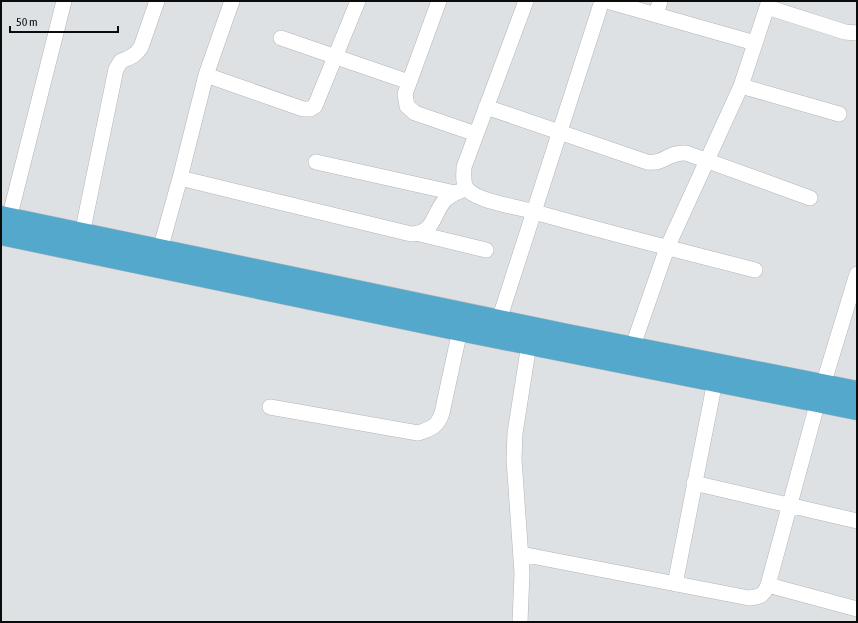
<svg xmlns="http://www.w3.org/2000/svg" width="858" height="623" font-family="'Asap Condensed',sans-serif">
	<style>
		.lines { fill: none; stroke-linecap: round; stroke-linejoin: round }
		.minor-casing { stroke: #b2b5b8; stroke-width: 16 }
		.trunk-casing { stroke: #bbb; stroke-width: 23 }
		.minor { stroke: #fff; stroke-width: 15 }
		.trunk { stroke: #54a8cc; stroke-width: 22 }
	</style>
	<rect width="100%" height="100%" fill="#dde1e4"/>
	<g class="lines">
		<g class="minor-casing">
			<path id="minor" d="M439 1 405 94 407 106 415 113 476 134
				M526 1 464 167C464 174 462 184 468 190 480 202 514 206 531 211 605 232 680 251 755 270
				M607 1 755 43
				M767 7 845 32 857 33
				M656 15 660 1
				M281 38 409 82
				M206 75 303 109H310L315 106 358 1
				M741 86 839 114
				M486 107 647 162C666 164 667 152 686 153L810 198
				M316 162 455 193
				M180 178 411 234C436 233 432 213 446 199 452 194 460 191 466 189
				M9 219 64 1
				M82 234 116 69 121 61C130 58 136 55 141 47L157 1
				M420 234 486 250
				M160 250 180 178 206 75 232 1
				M499 320 602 1
				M629 357 667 248 741 86 769 1
				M823 385 857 274
				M270 407 418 433C431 429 438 426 442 413L460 330
				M694 483 857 521
				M521 554 749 598C760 597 764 595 768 585L818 401
				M675 584 715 381
				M768 585 857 609
				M520 622 522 573 514 459 515 433 529 344"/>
		</g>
		<g class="trunk-casing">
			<path id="trunk" d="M1 217 567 335 857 392
				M1 234 460 330 857 409"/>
		</g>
		<use href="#minor" class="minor"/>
		<use href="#trunk" class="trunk"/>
	</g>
	<rect width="858" height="623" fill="none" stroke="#0b0d0d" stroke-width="4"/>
	<path d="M10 26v6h108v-6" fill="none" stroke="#0b0d0d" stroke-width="2"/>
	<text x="16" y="26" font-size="12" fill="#0b0d0d" stroke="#dde1e4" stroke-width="3" paint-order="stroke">50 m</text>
</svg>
